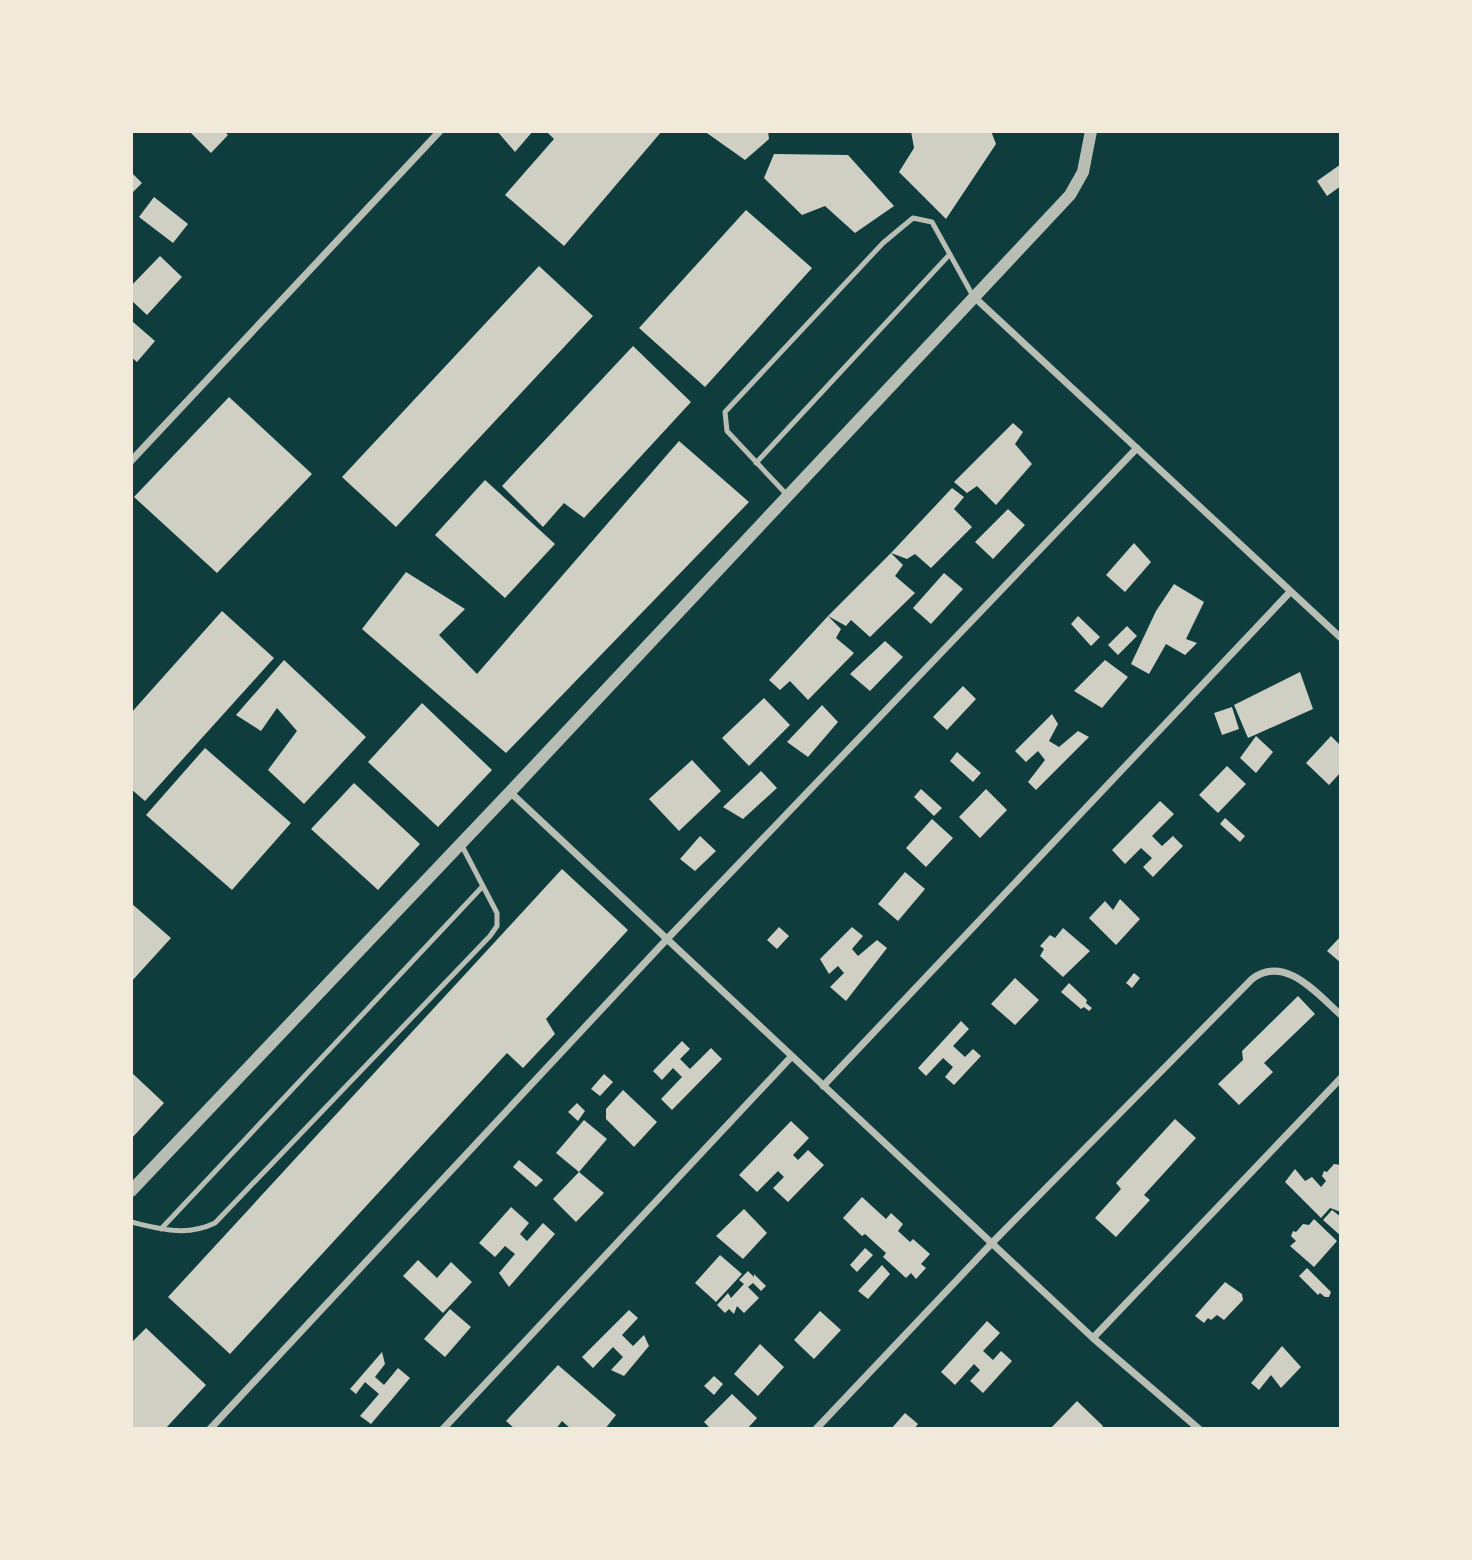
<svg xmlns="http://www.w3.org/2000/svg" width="1472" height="1560" font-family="'Playfair Display',serif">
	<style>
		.building { fill: #cfcfc3 }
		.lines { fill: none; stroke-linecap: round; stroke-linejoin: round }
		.service { stroke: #b8beb3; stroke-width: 5 }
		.minor { stroke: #b8beb3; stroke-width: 7 }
		.tertiary { stroke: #b8beb3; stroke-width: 12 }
	</style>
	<rect width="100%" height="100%" fill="#0f3d3e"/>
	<path class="building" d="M189 131H224L228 135 211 153Z
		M497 131H533L515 152Z
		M546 131H662L564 246 505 195 554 139Z
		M704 131H768L769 139 745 160Z
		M911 131H991L996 144 946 219 899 172 914 148Z
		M774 154 848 155 894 206 855 233 825 206 802 215 764 178Z
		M1341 164V186L1327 196 1317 181Z
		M131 172 142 183 131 194Z
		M154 197 188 224 173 243 139 217Z
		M746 210 812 268 705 387 639 328Z
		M160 256 182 277 147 315 131 300V286Z
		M539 266 593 316 396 527 342 477Z
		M133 322 155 341 137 362 131 357V324Z
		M633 346 691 402 584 518 564 503 543 527 502 486Z
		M229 397 312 474 217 573 134 497Z
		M1013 423 1023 432 1015 444 1032 464 996 505 977 486 967 493 954 482Z
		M679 441 749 502 506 753 362 629 406 572 465 609 439 635 477 674Z
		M485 480 555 544 505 598 435 535Z
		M952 488 964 497 954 509 972 527 931 568 915 554 907 559 891 553Z
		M1008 509 1025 525 993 559 975 542Z
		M1134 543 1151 562 1125 592 1106 575Z
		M891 553 903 565 895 576 915 593 870 637 851 620 846 626 828 616 841 629 836 638 854 653 808 700 790 681 780 690 769 680 828 616Z
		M944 573 963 589 931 624 913 608Z
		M1174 584 1204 602 1186 639 1197 643 1185 655 1166 644 1149 674 1131 664 1156 611Z
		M222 611 274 658 145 801 131 789V713Z
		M1078 616 1100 637 1091 646 1071 624Z
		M1127 626 1137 636 1118 655 1108 645Z
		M885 641 903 657 870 691 850 674Z
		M284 660 366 737 304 804 268 770 297 731 277 708 261 731 236 715Z
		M1105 660 1128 677 1102 708 1074 691Z
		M1300 672 1313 709 1248 738 1234 705Z
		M963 686 976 699 947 730 933 717Z
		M764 698 790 725 749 766 722 738Z
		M422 703 492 770 438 827 368 762Z
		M822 705 838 722 808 757 787 742Z
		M1232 707 1239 729 1222 735 1214 713Z
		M1052 714 1058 724 1049 741 1059 747 1078 731 1089 737 1036 790 1028 782 1045 760 1038 751 1026 762 1015 751Z
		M1256 736 1273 752 1256 773 1240 758Z
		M1331 736 1341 746V772L1329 785 1306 763Z
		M205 748 291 823 232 890 146 815Z
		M957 752 981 773 973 782 950 761Z
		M692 760 721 791 679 831 649 799Z
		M1227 766 1246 784 1218 813 1199 795Z
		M761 771 777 788 743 819 723 807Z
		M354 783 420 844 378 890 311 829Z
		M921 789 942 808 934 816 914 797Z
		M986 789 1007 810 980 838 959 817Z
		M1160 801 1174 814 1152 836 1162 846 1173 836 1183 846 1153 877 1143 867 1152 858 1141 848 1125 864 1112 850Z
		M1225 818 1245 836 1240 842 1220 824Z
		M932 819 953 838 926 867 906 848Z
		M700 836 716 851 695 871 680 859Z
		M562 869 628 930 546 1019 555 1034 523 1068 507 1053 230 1354 168 1297Z
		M905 872 925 889 898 921 878 904Z
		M1120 899 1140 919 1116 945 1089 918 1105 901 1113 910Z
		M131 903 171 938 131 982Z
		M779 927 789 936 777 949 767 940Z
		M852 927 863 936 852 949 858 956 877 940 887 948 846 1001 830 987 844 973 838 966 829 974 820 959Z
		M1063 928 1090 951 1063 977 1040 956 1044 949 1040 946 1050 935 1055 938Z
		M1341 936V963L1327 951Z
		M1134 973 1140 978 1132 988 1126 983Z
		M1015 978 1039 1000 1015 1025 991 1004Z
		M1069 983 1087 1000 1086 1003 1092 1008 1089 1011 1084 1007 1081 1009 1061 992Z
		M1298 996 1315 1014 1264 1063 1273 1072 1239 1105 1218 1084 1243 1060 1242 1051Z
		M961 1021 969 1029 953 1046 965 1057 973 1049 981 1056 954 1085 945 1077 953 1067 943 1058 926 1076 918 1068Z
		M682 1041 690 1049 680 1059 690 1069 711 1048 722 1059 672 1110 661 1099 682 1077 673 1068 662 1080 653 1071Z
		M131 1072 164 1103 131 1139Z
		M604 1074 613 1082 600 1096 591 1089Z
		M623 1090 657 1122 634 1147 606 1119V1109Z
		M577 1103 585 1111 578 1121 568 1112Z
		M1175 1119 1196 1138 1144 1195 1150 1200 1116 1237 1095 1218 1121 1189 1116 1183Z
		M584 1120 607 1139 579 1172 556 1153Z
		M791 1121 809 1138 793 1155 798 1160 808 1150 824 1165 788 1202 773 1188 784 1177 778 1171 757 1192 739 1175Z
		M519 1160 543 1180 536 1187 513 1167Z
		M1334 1164 1341 1165V1212L1330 1208 1321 1218 1285 1182 1295 1169 1305 1181 1312 1177 1321 1187 1326 1181 1322 1176 1324 1171 1327 1172Z
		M579 1172 604 1193 576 1222 553 1199Z
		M862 1197 886 1219 891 1213 903 1224 898 1231 910 1242 913 1239 930 1254 921 1264 926 1268 916 1279 911 1273 906 1278 883 1257 886 1253 865 1234 862 1236 843 1218Z
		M511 1207 529 1223 520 1234 527 1241 543 1223 555 1234 509 1287 499 1273 515 1254 505 1246 495 1257 479 1243Z
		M744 1209 767 1233 743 1259 716 1236Z
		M1332 1210 1341 1217V1236L1323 1220Z
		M1314 1219 1337 1241 1314 1267 1290 1246 1296 1241 1291 1236 1293 1231 1296 1232 1303 1224 1309 1225Z
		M865 1248 873 1255 857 1272 850 1265Z
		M720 1255 742 1274 716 1302 695 1283Z
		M418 1260 437 1278 451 1262 472 1282 443 1313 403 1276Z
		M882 1265 890 1274 868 1299 858 1291Z
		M1307 1268 1331 1292 1329 1297H1325L1320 1293 1318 1295 1299 1276Z
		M748 1271 754 1277V1274L766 1286 761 1291 753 1283 748 1287 759 1298 744 1313 737 1306 734 1314 729 1309 725 1313 717 1305 728 1293 731 1298 744 1284 739 1280Z
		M1225 1282 1242 1294 1243 1300 1224 1320 1217 1315 1211 1320 1208 1318 1204 1323 1195 1316Z
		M450 1309 471 1327 445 1357 424 1339Z
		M629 1310 638 1318 622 1335 633 1346 644 1335 649 1346 624 1376 611 1370 623 1357 613 1347 593 1368 582 1357Z
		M820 1311 841 1330 814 1359 794 1340Z
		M987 1321 1000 1333 983 1351 993 1360 1001 1351 1012 1361 983 1393 970 1381 980 1370 974 1364 955 1385 941 1372Z
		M146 1328 206 1385 165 1429H131V1343Z
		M760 1344 784 1367 758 1396 734 1374Z
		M1282 1346 1301 1367 1281 1388 1271 1375 1259 1390 1251 1383Z
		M382 1352 385 1364 375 1377 384 1385 398 1368 410 1378 371 1424 360 1416 379 1394 365 1382 356 1394 350 1389Z
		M558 1365 616 1415 605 1429H571L562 1421 556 1429H515L506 1421Z
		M714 1376 723 1384 714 1395 704 1386Z
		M732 1394 757 1418 747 1429H711L704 1422Z
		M1077 1401 1103 1426 1102 1429H1050Z
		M905 1413 918 1424 914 1429H891Z"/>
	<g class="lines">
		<path class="service" d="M756 463 950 254
			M788 496 727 431 725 412 883 243 913 218 932 222 973 296
			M131 1222C161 1229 186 1237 215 1223L490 936 497 926V913L461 844
			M161 1229 483 886"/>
		<path class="minor" d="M973 296 1341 638
			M131 461 440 131
			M510 792 1093 1338 1199 1429
			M823 1086 1290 592
			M1093 1338 1341 1078
			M210 1429 667 939 1137 448
			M443 1429 792 1056
			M816 1429 992 1243 1252 979C1285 954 1317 994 1341 1015"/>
		<path class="tertiary" d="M131 1191 510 792 1070 195 1083 172 1091 131"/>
	</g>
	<rect width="1472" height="1560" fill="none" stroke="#f1e9da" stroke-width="266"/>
</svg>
